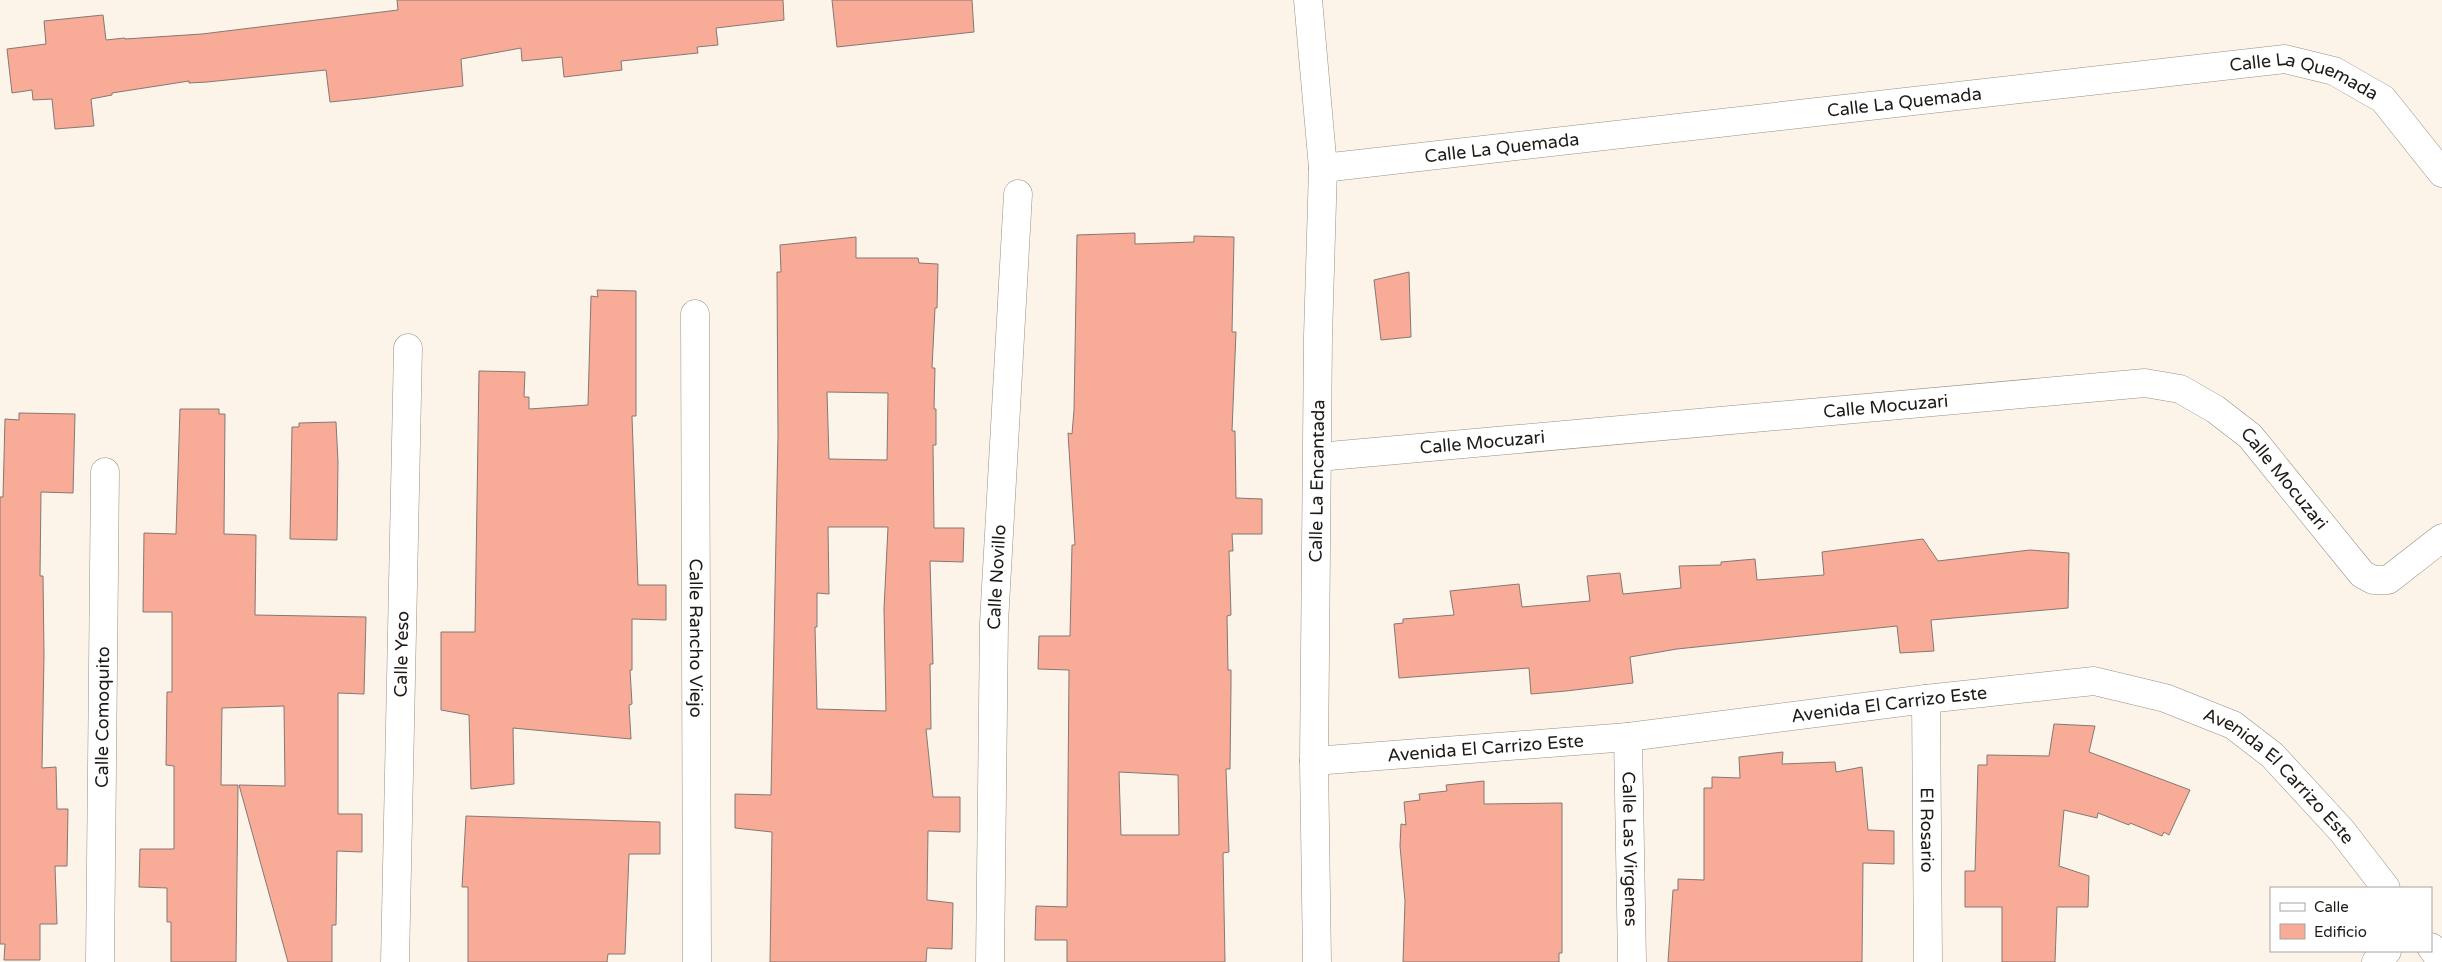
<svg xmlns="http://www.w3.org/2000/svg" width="2442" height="962" font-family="'Varela Round',sans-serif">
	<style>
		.building { fill: #f8ab96; stroke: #867874; fill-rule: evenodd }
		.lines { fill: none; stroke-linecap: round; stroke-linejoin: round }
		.street-casing { stroke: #979085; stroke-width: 29 }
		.secondary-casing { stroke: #979085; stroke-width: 29 }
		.street { stroke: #fff; stroke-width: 28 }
		.secondary { stroke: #fff; stroke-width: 28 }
		.labels { text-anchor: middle; stroke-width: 4; stroke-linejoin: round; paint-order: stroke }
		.street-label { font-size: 18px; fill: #1e1b17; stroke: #fff }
	</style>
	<rect width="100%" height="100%" fill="#fcf4e8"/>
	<path class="building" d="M397 0H783L784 20 716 28 718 45 697 47 698 53 621 61 622 70 564 77 562 57 522 61 521 48 461 59 463 86 369 98 330 102 326 70 207 82 189 83V81L112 93V95L91 99 94 126 55 129 52 99 33 100 32 90 12 93 7 49 46 44 44 21 103 15 106 40 125 38V39L202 34 398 10Z
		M832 0H972L974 32 837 47Z
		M1135 233V244L1194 242V236L1234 237 1232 332H1236L1232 431H1235L1236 498 1262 499V534H1232L1233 551H1229L1231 615 1227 616 1228 670H1231V686L1230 769H1226L1229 852 1223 853 1225 962H1067V940H1035L1036 906 1067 907 1069 670 1038 669 1039 636H1070L1072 545H1075L1068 433 1072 434 1074 410 1077 235ZM1119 772 1178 775 1179 835H1121Z
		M856 237V258H918L919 263 938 264 937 308H935L932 368H935L934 409H936V445H933L934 528H964L963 562 930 561 933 664H930L931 729H926L933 797H960V832L928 831 927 900 953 903 952 949 927 948 926 962H770L772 832 735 828V794L771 795 778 435 777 272H781L780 245ZM827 392 888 393 887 460 829 459ZM828 527H888L884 609 886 711 817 709 815 627H817V593L829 594Z
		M1409 272 1411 337 1381 340 1374 280Z
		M597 290 636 291V416H632L638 585H666V620L632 619V670H630L632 704 629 705 631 739 513 728 514 784 471 789 469 715 441 710V632H475L479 371 525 372 524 397H529V409L588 405 591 296 598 297Z
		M180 409H219V414H225L224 534 256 535 255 615 366 617 364 694 338 693V814H362V852L337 851 336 925H332V962H288L239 785 285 786 284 706 222 708 221 785H238L236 962H171V922H167V888L139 887 140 849H174V766L166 765 167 692H172V612H143L144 533 176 534Z
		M19 413 75 414 73 493 41 492 40 576H43L44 655 42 768 56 767 57 809H68L67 866H55L57 924H40V960H4L5 944H0V497H3L5 419 19 420Z
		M336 422 338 462 337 540 290 539 292 427H299V423Z
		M1923 539 1938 561 2030 550 2069 553 2068 608 1931 620 1934 651 1900 653 1897 626 1677 649 1630 657 1633 683 1566 691 1531 694 1529 668 1399 678 1394 624 1403 623V619L1454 615 1450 591 1519 584 1522 607 1590 601 1587 576 1620 573 1623 594 1681 588 1679 566 1721 565V562L1755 559 1757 580 1824 575 1822 552Z
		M2054 724 2095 726 2089 752 2190 790 2169 835 2164 832 2162 836 2130 823 2129 825 2098 813 2097 818 2064 810 2059 866 2089 876 2088 907H2057L2055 962H2002V907H1965V871H1975L1978 765H1987V755L2049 756Z
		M1783 752 1782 764 1835 762 1836 772 1862 767 1868 830 1894 831V864L1863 863 1862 962H1668L1673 890H1678V879L1704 880V788H1712V777L1740 778 1739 757Z
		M1484 781V804L1562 803V953H1559V962H1403L1405 901 1400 846 1401 824 1406 825 1404 802 1420 800 1419 794 1447 791 1446 785Z
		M466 816 660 822V854H629L625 954H608L607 962H468V887H462Z"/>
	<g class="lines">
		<g class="street-casing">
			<g id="street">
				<path id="s1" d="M1323 168 2285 59 2334 71 2383 99 2442 173"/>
				<path id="s2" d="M695 314 697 962"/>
				<path id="s3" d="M1318 457 2145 383 2180 389 2215 409 2250 436 2362 574 2373 580H2388L2442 538"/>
				<path id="s4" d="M1926 699 1928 962"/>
				<path id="s5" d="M1628 737 1632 962"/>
				<path id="s6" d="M1314 761 1628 737 1926 699 2094 681 2165 698 2233 725 2272 755 2342 831 2386 888"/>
				<path d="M2431 947 2442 962"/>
				<path id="s7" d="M100 962 105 472"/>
				<path id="s8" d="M395 962 408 348"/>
				<path id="s9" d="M990 962 994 623 1018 194"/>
				<path d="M2376 962 2387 951"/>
			</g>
		</g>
		<g class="secondary-casing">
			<path id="secondary" d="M1308 0 1323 168 1318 336 1314 761 1317 962"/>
		</g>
		<use href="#street" class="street"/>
		<use href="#secondary" class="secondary"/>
	</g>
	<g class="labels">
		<g class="street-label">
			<text dy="6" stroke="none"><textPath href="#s1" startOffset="990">Calle La Quemada</textPath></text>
			<text dy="6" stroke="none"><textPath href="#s1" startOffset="585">Calle La Quemada</textPath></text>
			<text dy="6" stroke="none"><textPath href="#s1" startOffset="180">Calle La Quemada</textPath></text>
			<text dy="6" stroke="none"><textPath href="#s3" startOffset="570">Calle Mocuzari</textPath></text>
			<text dy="6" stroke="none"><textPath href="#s3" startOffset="165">Calle Mocuzari</textPath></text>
			<text dy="6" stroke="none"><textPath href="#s3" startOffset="1005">Calle Mocuzari</textPath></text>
			<text transform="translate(1317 481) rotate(-89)" y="6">Calle La Encantada</text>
			<text dy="6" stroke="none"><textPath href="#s9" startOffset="385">Calle Novillo</textPath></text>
			<text dy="6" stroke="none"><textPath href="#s2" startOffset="324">Calle Rancho Viejo</textPath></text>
			<text dy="6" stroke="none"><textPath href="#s8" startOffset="308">Calle Yeso</textPath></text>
			<text dy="6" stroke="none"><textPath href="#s6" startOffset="578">Avenida El Carrizo Este</textPath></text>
			<text dy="6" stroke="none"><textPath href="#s7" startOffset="245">Calle Comoquito</textPath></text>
			<text dy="6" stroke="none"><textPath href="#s6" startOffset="172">Avenida El Carrizo Este</textPath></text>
			<text dy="6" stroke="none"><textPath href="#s6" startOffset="998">Avenida El Carrizo Este</textPath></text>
			<text dy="6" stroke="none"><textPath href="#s4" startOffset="131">El Rosario</textPath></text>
			<text dy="6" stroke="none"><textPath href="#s5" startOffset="112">Calle Las Virgenes</textPath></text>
		</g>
	</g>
	<rect x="2270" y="887" width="162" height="65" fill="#ffffff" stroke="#a5a4a2"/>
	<rect x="2280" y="903" width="25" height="8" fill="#ffffff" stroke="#a5a4a2"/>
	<text x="2314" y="912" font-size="15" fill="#1e1b17">Calle</text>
	<rect x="2280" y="924" width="25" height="15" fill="#f8ab96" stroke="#a5a4a2"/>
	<text x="2314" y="937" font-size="15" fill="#1e1b17">Edificio</text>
</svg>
